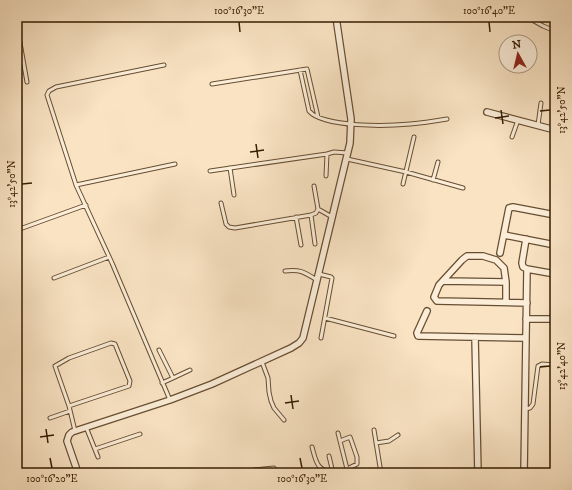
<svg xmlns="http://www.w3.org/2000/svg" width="572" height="490" font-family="'IM FELL DW Pica',serif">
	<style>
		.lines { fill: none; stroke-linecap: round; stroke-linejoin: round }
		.service-casing { stroke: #674e32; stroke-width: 5 }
		.minor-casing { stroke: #674e32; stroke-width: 8 }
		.service { stroke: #fbedd8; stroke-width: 3 }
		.minor { stroke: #fbedd8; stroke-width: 5.5 }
		.ticks { fill: none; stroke: #361d02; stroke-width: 1.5 }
		.neatline { fill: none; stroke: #361d02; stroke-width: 1.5 }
		.ticks-label { font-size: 10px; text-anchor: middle; fill: #361d02 }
	</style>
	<rect width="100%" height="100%" fill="#f9e3c3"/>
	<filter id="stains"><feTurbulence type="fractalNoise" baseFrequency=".005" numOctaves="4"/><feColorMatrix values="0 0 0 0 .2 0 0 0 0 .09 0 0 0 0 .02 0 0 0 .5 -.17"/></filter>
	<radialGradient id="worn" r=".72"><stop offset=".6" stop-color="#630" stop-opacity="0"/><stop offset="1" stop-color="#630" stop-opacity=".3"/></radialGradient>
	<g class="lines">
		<g class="service-casing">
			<path id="service" d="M527 17 543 26 555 31
				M17 26 27 82
				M164 65 56 87 49 91 47 95 76 185 112 263 170 400
				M300 70 309 111C324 128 388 126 410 124 422 123 435 121 447 119
				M212 84 307 69 318 117
				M538 125 541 103
				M512 137 518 120
				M347 159 406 172 463 188
				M230 168 234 195
				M210 171 327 154
				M326 176 327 154 334 152 348 153
				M433 180 438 162
				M403 184 414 137
				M76 185 175 164
				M314 186 318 209 316 213 311 215 315 244
				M221 203 226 224 229 227 235 228 311 215
				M318 209 332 217
				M296 217 301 245
				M17 230 86 205
				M285 271C300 269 304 272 317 280
				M319 274 331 277 332 278 321 338
				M54 278 109 257
				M325 318 394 336
				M159 350 173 378 190 370
				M262 362 268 378 269 392 271 401 274 408 284 420
				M162 383 173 378
				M69 406 129 386 130 381 115 344 111 343 69 358 55 366 69 406 75 431
				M525 409 530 408 533 404 538 366 542 364 555 365
				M50 418 70 411
				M86 427 98 457
				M374 430 381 473
				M338 433 347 469 344 473
				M340 441 350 437 357 457V464L347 469
				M376 443 389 441 398 435
				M312 447C316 461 316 469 332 473
				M95 449 140 434
				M329 456 333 473
				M244 473 252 471
				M252 473 254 470 274 468 278 473"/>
		</g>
		<g class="minor-casing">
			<path id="minor" d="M487 112 555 130
				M504 235 555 245
				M526 239 522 263 523 267 527 269 555 274
				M500 253 509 208 513 207 555 215
				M443 281 506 282
				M506 302V282L504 268 496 260 483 256H467L462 260 439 285 434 297 437 301 527 303
				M427 311 417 333 418 336 526 338
				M526 319H555
				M475 337 478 473
				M78 473 67 441 69 435 72 432 170 400 212 384 291 348 299 343 303 338 350 143 351 119 336 17
				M524 473 527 269"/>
		</g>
		<use href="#service" class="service"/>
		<use href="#minor" class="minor"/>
	</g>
	<path class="ticks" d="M239 22 240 32M489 22 490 32M501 110 503 124M540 111 550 110M495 118 509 116M256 144 258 158M250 152 264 150M22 184 32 183M540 367 550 366M291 395 293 409M285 403 299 401M46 429 48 443M40 437 54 435M50 458 52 468M300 458 302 468"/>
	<rect width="572" height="490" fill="none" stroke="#f9e3c3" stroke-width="44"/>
	<g transform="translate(518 54) rotate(352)"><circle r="19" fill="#fbedd8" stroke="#ac9a82"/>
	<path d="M0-3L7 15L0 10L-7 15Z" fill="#8f2418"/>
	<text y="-6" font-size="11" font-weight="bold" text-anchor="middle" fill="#361d02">N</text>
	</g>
	<rect x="22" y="22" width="528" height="446" class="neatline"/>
	<g class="ticks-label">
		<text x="239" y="14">100°16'30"E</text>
		<text x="489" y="14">100°16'40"E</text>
		<text transform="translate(561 110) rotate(-90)" y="4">13°42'50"N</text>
		<text transform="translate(11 184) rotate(-90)" y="4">13°42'50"N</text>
		<text transform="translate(561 366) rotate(-90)" y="4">13°42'40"N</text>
		<text x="52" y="482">100°16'20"E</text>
		<text x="302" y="482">100°16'30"E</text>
	</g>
	<rect width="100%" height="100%" filter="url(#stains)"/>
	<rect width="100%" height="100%" fill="url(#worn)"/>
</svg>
